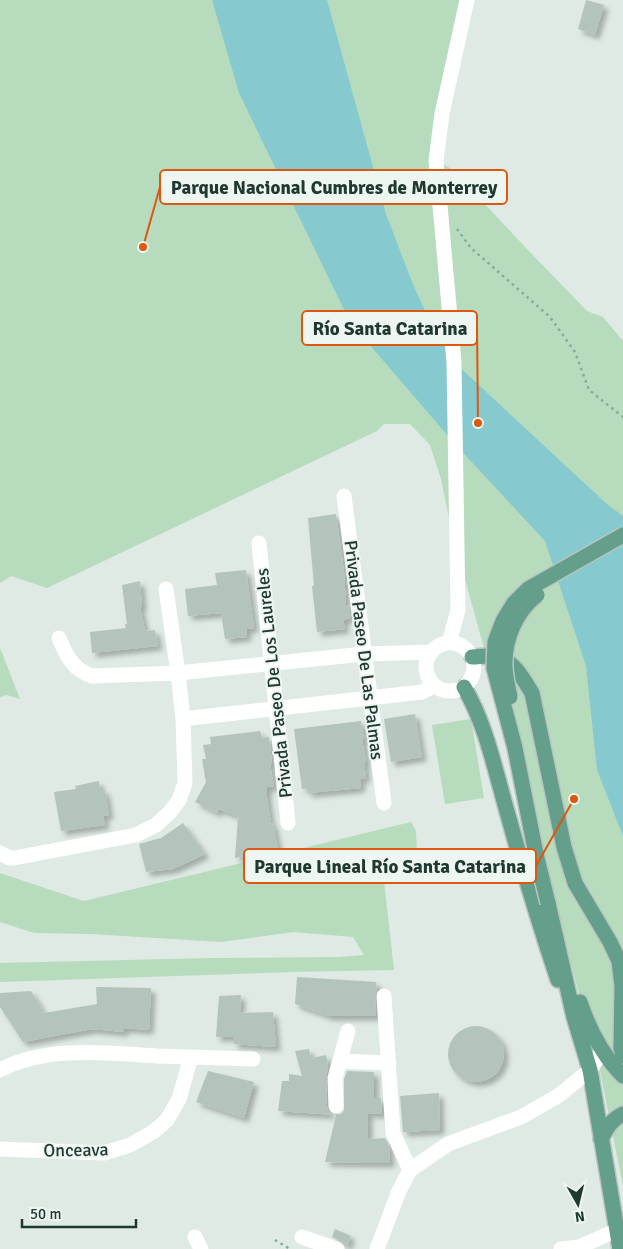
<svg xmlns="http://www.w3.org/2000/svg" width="623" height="1249" font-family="Signika,sans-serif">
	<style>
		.green { fill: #b7dbbd }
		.water { fill: #86cacf }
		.building { fill: #b4c4bc; filter: url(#shadow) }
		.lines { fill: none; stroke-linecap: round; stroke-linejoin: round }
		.major-casing { stroke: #bcc4c1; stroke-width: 18 }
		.path { stroke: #7fad9a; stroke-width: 2.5; stroke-dasharray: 2.5 4; stroke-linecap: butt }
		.minor { stroke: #fff; stroke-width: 15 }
		.major { stroke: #639f8a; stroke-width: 15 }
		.major-bridge-casing { stroke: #bcc4c1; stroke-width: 18; stroke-linecap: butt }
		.major-bridge { stroke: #639f8a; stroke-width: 15 }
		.labels { text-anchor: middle; stroke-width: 4; stroke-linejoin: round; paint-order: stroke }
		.street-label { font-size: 18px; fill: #203930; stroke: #eef6f2 }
		.leader { fill: none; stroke: #de570e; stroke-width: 2 }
		.callout-dot { fill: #de570e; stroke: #eef6f2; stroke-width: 2 }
		.callout { fill: #eef6f2; stroke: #de570e; stroke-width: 2 }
		.callout-label { font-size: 19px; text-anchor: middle; font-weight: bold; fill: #203930 }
	</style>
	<defs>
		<filter id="shadow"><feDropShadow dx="4.5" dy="4.5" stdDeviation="2.5" flood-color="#0004"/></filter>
	</defs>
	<rect width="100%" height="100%" fill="#deeae3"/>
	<path class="green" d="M0 0H461L432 157 453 170 526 248 587 311 603 317 623 341V1186L599 1066 452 532 441 479 430 445 410 424H384L377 431 47 588 11 576 0 583Z
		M0 648 20 699 7 695 0 697Z
		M471 719 484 798 445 804 432 725Z
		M411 822 416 831 417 855 383 872 394 970 290 972 0 982V963L212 958 338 957 364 955 353 937 293 932 221 942 91 934 34 933 0 922V873L84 901Z"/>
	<path class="water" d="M212 0H327L386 214 412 282 432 326 454 362 608 505 623 516V836L597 770 586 666 545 541 455 444 350 322 239 93Z"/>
	<path class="building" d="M586 0 604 5 595 35 578 29Z
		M336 514 344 572 346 606 348 605 350 618 343 620 345 629 317 632 312 586H314L308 518Z
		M246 570 254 628 246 629 247 637 225 639 221 613 188 616 185 589 217 585 215 573Z
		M140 581 142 606 140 607 145 631 155 630 158 646 92 653 90 632 126 628 125 624H127L122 585Z
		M415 714 422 757 391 762 384 719Z
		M361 721 364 740H362L366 762H364L366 778 360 779 361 788 308 793 307 788 302 789 294 729Z
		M260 731 262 738 269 737 272 763 270 764 274 786 267 787V798L271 824 273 823 278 850 235 858 238 816 218 809 217 813 195 802 206 782 202 759H206L203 745 211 744 210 737Z
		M99 781 100 791 105 790 109 815 103 816 105 825 61 831 54 792 76 789 75 786Z
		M183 823 205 854 173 869 146 872 139 844 161 838Z
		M297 977 376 982 377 990 375 997 376 1016H329L295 1004Z
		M96 987 151 988 149 1030 124 1028V1032L92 1029 23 1042 0 1007V993L31 991 44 1013 97 1004Z
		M241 995 240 1013 273 1012 276 1047 234 1044 233 1037H216L219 996Z
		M448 1054a28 28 0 1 1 56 0a28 28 0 1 1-56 0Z
		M309 1049 311 1058 326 1055 328 1068 326 1078 327 1106 328 1111 332 1114H341L344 1110V1079L347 1071 374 1072V1098H381L382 1114 368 1113V1139L385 1138 389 1146 390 1163 325 1162 336 1115 278 1111 282 1081H289V1074L302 1076 295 1051Z
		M208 1071 254 1082 244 1118 196 1102Z
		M439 1093 440 1130 403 1132 400 1096Z
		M335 1229 351 1236 346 1248 344 1243 332 1237Z"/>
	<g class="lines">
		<g class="major-casing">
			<path id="major" d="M472 657C480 657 492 654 500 658 515 663 524 680 532 693L564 847 575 883 610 942 619 961 622 986 621 1048 623 1056
				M464 687C486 725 494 766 506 808 522 866 539 923 558 980
				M548 903 574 1017 590 1070 620 1249
				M580 1002C589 1029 602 1055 623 1076
				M601 1139C607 1128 611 1120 623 1114"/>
		</g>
		<path class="path" d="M457 229 471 248 550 317 575 352 589 390 623 417
			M275 1240 290 1249"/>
		<path class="minor" d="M344 496 384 803
			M259 543 288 823
			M166 589 178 673 364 654 431 652
			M449 643 458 610 454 362 436 161 442 114 467 0
			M426 667a24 24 0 1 1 48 0a24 24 0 1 1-48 0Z
			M183 719 422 692 434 686
			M0 853 10 858H14L136 835 156 825 170 812 179 800 185 783 183 719 178 673 92 676C73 670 66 655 59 638
			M384 996 393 1133 410 1170
			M340 1061 389 1063
			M0 1070C47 1045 106 1053 158 1056 189 1057 221 1058 253 1059
			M336 1106 335 1078 348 1031
			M0 1149 104 1153 130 1145 153 1132 167 1120 179 1099 191 1057
			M195 1237 201 1249
			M302 1237 337 1249
			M377 1249 399 1191 410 1170 448 1144 521 1117 558 1096 590 1070 602 1051
			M561 1249 579 1247 617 1230"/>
		<use href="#major" class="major"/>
		<g class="major-bridge-casing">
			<path id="major-bridge" d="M510 697C508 687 505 676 505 666 504 640 516 611 537 595
				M548 903 536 854 515 748 494 668 495 642 503 621 514 603 528 589 623 535"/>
		</g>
		<use href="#major-bridge" class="major-bridge"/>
	</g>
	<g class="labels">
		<g class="street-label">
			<text transform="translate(364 650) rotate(83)" y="6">Privada Paseo De Las Palmas</text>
			<text transform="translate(274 683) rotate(-96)" y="6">Privada Paseo De Los Laureles</text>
			<text transform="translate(76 1150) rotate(-1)" y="6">Onceava</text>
		</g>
	</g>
	<path class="leader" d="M143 247L160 187M478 423L477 328M574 799L536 866"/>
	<g class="callout-dot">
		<circle cx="143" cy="247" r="5"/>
		<circle cx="478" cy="423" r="5"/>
		<circle cx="574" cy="799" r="5"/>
	</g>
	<g class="callout">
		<rect x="160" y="170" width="347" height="34" rx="5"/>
		<rect x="302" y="311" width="175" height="34" rx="5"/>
		<rect x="244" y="849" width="292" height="34" rx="5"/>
	</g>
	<g class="callout-label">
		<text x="334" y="194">Parque Nacional Cumbres de Monterrey</text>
		<text x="390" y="335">Río Santa Catarina</text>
		<text x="390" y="873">Parque Lineal Río Santa Catarina</text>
	</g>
	<g transform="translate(578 1204) rotate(172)" stroke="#eef6f2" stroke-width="4" paint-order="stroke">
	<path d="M0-4L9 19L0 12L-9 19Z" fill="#203930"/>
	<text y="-8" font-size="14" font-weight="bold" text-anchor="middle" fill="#203930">N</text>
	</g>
	<path d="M22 1219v8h114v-8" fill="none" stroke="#203930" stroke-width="2.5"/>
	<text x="30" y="1219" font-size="15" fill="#203930" stroke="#eef6f2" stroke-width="4" paint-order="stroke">50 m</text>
</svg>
